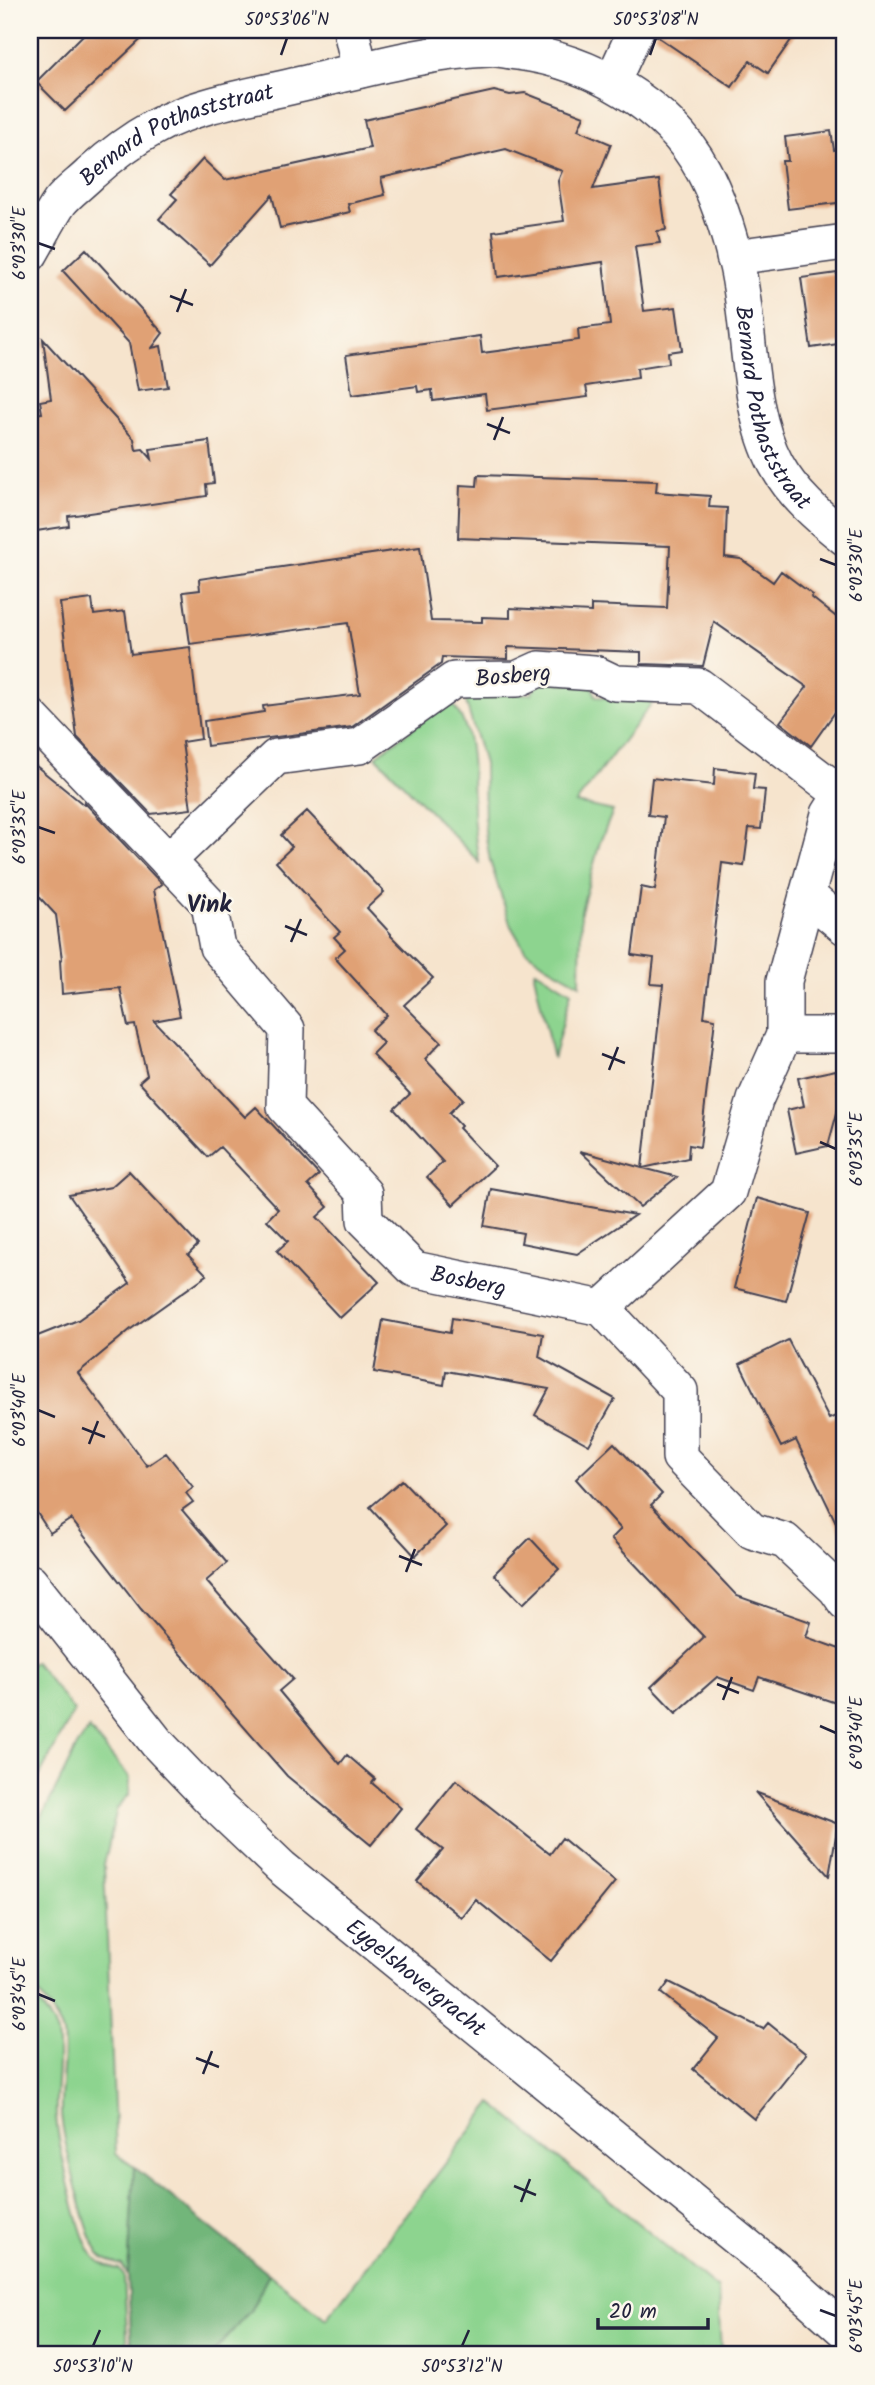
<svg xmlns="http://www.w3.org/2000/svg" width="875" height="2385" font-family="Kalam,sans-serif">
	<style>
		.green { fill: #8dd48f; stroke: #587b65; stroke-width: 2 }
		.forest { fill: #72b67a; stroke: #4a6c5a; stroke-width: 2 }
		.building { fill: #e0a174 }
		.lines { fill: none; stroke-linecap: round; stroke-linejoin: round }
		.minor-casing { stroke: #423f51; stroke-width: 38 }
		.minor { stroke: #fff; stroke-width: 35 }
		.ticks { fill: none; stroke: #22223b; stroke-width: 2.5 }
		.labels { text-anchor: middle; stroke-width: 5; stroke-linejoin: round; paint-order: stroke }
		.street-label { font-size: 23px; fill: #22223b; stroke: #fbf7ec }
		.neighbourhood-label { font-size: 24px; font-weight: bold; fill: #22223b; stroke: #fbf7ec }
		.neatline { fill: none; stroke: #22223b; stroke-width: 2.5 }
		.ticks-label { font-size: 18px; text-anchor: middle; fill: #22223b }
	</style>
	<rect width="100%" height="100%" fill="#fbf7ec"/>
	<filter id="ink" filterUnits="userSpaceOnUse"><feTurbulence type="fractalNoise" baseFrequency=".0143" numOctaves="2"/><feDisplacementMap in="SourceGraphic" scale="14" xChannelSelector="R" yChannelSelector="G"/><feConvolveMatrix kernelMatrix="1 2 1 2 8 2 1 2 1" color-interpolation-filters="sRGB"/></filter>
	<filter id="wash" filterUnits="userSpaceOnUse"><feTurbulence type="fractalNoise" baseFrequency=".00686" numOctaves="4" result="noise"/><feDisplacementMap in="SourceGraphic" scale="28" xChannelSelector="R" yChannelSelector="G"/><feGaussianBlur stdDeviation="1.57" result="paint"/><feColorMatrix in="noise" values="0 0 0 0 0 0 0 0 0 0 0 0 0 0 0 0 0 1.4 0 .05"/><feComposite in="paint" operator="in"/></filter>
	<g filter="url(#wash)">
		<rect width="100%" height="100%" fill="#f6e4cd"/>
		<path class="green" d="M540 682 592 685 596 697 655 699 576 803 613 811 600 842 581 911 580 984 546 965 525 950 511 926 490 861 485 832 484 764 463 692 531 694Z
			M449 701C476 726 471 773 473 807 473 825 476 844 479 862L376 756Z
			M536 970 571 992 553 1059 534 974Z
			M35 1662 74 1711 30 1794V1664Z
			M89 1729 130 1778 129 1795 117 1808 104 1865 116 2154 134 2167 128 2276 122 2265C113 2263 106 2262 99 2254 86 2236 63 2138 61 2114 60 2087 66 2059 63 2033 56 2009 33 1996 30 1971V1841L77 1746Z
			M30 1991 53 2023 57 2034C61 2060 55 2088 56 2114 57 2139 78 2236 92 2254 100 2264 107 2267 119 2269L124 2276 128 2355H30Z
			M492 2103 718 2289 721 2355H205L212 2354 250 2311 269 2274 326 2319Z"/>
		<path class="forest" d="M134 2167 269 2274 250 2311 212 2354 132 2355 128 2276Z"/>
		<g id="blocks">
			<path class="building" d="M88 30H151L65 111 36 82Z
				M656 30H798L768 73 750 61 732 87 655 35Z
				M494 91 510 95 525 93 584 116 578 130 611 144 593 189 659 180 666 230 657 231 660 243 635 246 644 311 676 307 682 350 668 352 669 363 637 368 638 378 586 386 588 397 487 410 485 394 433 401 432 390 418 392 417 386 352 395 346 355 480 336 482 353 579 340 578 329 610 325 603 262 498 277 493 231 564 221 558 181 562 171 506 149 381 178 385 195 348 204 350 212 280 228 272 195 210 265 159 219 177 199 171 194 203 159 225 180 370 148 364 120Z
				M831 131 834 150 845 148V202L788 209 782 161H788L785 137Z
				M86 249 163 333 152 348 161 346 168 387 138 391 129 343 63 271Z
				M845 272V343L811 348 801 278Z
				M43 339 134 439 136 450 143 449 152 459 150 449 209 441 214 483 206 484 207 496 68 516 69 526 30 532V414L42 413 40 401 51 399Z
				M478 475 657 481 656 492 710 496 709 507 727 508 725 557 741 559 773 582 781 571 813 595 811 597 845 624V698L811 746 780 722 807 687 714 622 703 666 641 664V652L535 648 508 647V659L442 657 441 664 352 727 207 746 204 721 264 712 263 706 360 694 348 623 190 644 183 592 200 590 199 579 420 547 431 621 482 622V617L510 618V608L591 612V605L667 608 670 546 458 538 460 485 477 486Z
				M92 599 94 615 125 611 131 654 190 647 201 739 182 742 191 809 151 814 77 737 60 603Z
				M30 761 84 805V802L162 884 154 890 180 1016 154 1021 245 1117 256 1107 319 1175 308 1185 328 1207 317 1217 379 1282 340 1318 277 1251 288 1241 267 1220 278 1209 220 1147 208 1157 139 1082 147 1075 135 1025 128 1026 120 988 62 994 60 960 62 959 56 915 30 887Z
				M715 768 755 773 753 789 765 790 761 829 749 828 744 866 722 863 704 1017 715 1019 700 1147 689 1145 688 1158 643 1168 677 1177 640 1207 580 1151 642 1168 663 985 651 984 654 958 632 955 641 887 655 890 664 817 648 815 652 778 714 785Z
				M307 811 384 892 367 908 391 934V936L433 978 404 1005 441 1042 425 1059 463 1099 449 1113 461 1126 459 1128 495 1166 453 1205 427 1177 443 1162 394 1109 410 1094 372 1054 383 1043 371 1030 387 1015 335 958 345 949 334 937 340 932 276 862 292 847 281 835Z
				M836 1070 841 1098 828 1146 796 1153 787 1110 804 1106 798 1078Z
				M129 1171 198 1245 188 1255 207 1275 131 1329 78 1373 147 1466 166 1453 193 1487 186 1493 193 1502 182 1510 227 1563 206 1581 293 1679 279 1691 340 1764 347 1755 375 1779 372 1783 401 1808 371 1845 287 1776 141 1609 71 1519 50 1533 30 1502V1339L78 1320 130 1283 69 1195 111 1187Z
				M491 1189 635 1215 577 1254 521 1243 523 1233 484 1226Z
				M757 1198 810 1213 786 1301 734 1288Z
				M452 1318 543 1334 539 1357 615 1399 589 1445 535 1415 549 1389 446 1371 444 1385 374 1372 383 1320 450 1333Z
				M788 1340 829 1419 845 1412V1541L796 1440 781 1447 740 1364Z
				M614 1443 662 1494 651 1505 737 1596 811 1622 806 1637 845 1651V1706L759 1677 754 1690 717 1677 676 1713 651 1687 704 1637 611 1539 621 1529 576 1479Z
				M402 1480 446 1526 415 1556 370 1507Z
				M530 1538 559 1569 523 1604 494 1574Z
				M456 1780 550 1854 562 1838 615 1882 551 1961 476 1900 462 1918 417 1881 443 1850 416 1829Z
				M755 1792 838 1824 829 1876Z
				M669 1982 763 2029 768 2023 806 2054 754 2119 693 2069 718 2038 661 1993Z"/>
		</g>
	</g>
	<g filter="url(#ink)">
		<use href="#blocks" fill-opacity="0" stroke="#423f51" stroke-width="2"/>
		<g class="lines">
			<g class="minor-casing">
				<g id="minor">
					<path d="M351 30 360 70"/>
					<path d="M612 82 636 30"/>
					<path id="s1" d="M30 254C40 237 49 218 60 202 68 192 81 183 90 174 110 156 129 141 153 128 197 103 268 93 319 80 374 67 432 51 489 49 498 48 509 51 518 52 590 61 668 105 703 170 719 199 729 234 737 266 751 327 746 408 776 464 792 494 819 517 845 538"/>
					<path d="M734 257 845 242"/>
					<path id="s2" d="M30 716 209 904 217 947 287 1029 285 1107 364 1193 365 1220 414 1269 602 1308 680 1391V1457L752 1531 785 1541 836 1589 845 1602"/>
					<path d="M168 861 276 757 360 746 454 680 517 679 539 669 594 673 615 683 699 686 841 794"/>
					<path d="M807 895 845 927"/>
					<path d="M784 1035H845"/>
					<path d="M602 1308 728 1192 755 1100 784 1035V981L829 814 845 789"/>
					<path id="s3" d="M30 1582 157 1743 220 1809 281 1867 780 2273 845 2331"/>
				</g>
			</g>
			<use href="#minor" class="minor"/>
		</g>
	</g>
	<path class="ticks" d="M281 55 287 38M650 55 656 38M38 243 55 249M170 296 193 305M177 312 186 289M487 424 510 433M494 440 503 417M820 559 836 565M38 827 55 833M285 926 307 935M291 942 301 919M602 1054 625 1063M609 1070 618 1047M820 1142 836 1149M38 1410 55 1417M82 1428 105 1437M89 1444 98 1421M399 1556 422 1565M406 1572 415 1549M717 1684 739 1693M723 1700 732 1677M820 1726 836 1733M38 1994 55 2001M196 2058 219 2067M203 2074 212 2051M514 2186 536 2195M521 2202 530 2179M820 2310 836 2316M93 2346 100 2330M462 2346 469 2330"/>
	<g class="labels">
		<g class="street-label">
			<text dy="8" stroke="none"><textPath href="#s1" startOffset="198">Bernard Pothaststraat</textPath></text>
			<text dy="8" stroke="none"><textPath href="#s1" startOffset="1032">Bernard Pothaststraat</textPath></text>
			<text transform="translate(513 675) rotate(-5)" y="8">Bosberg</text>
			<text dy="8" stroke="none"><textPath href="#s2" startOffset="758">Bosberg</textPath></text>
			<text dy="8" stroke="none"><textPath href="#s3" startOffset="555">Eygelshovergracht</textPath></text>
		</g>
		<g class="neighbourhood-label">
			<text x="209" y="912">Vink</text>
		</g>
	</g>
	<rect width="875" height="2385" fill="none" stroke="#fbf7ec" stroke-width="77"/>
	<path d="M598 2318v10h110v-10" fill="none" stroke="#22223b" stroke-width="3.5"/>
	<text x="609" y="2318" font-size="21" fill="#22223b" stroke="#fbf7ec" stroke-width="5" paint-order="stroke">20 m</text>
	<rect x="38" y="38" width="798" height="2308" class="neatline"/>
	<g class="ticks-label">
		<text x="287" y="25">50°53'06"N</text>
		<text x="656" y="25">50°53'08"N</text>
		<text transform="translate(19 243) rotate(-90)" y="6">6°03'30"E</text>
		<text transform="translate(856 565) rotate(-90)" y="6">6°03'30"E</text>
		<text transform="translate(19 827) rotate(-90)" y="6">6°03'35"E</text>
		<text transform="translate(856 1149) rotate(-90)" y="6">6°03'35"E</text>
		<text transform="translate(19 1410) rotate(-90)" y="6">6°03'40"E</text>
		<text transform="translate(856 1733) rotate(-90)" y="6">6°03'40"E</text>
		<text transform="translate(19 1994) rotate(-90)" y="6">6°03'45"E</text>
		<text transform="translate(856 2316) rotate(-90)" y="6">6°03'45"E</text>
		<text x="93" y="2372">50°53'10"N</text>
		<text x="462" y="2372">50°53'12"N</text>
	</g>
</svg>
